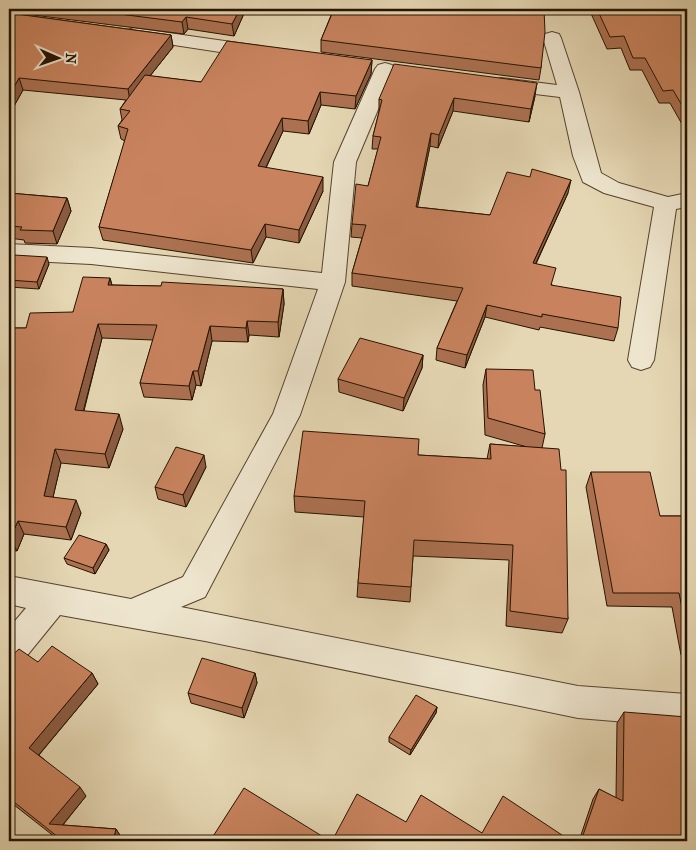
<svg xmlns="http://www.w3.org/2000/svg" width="696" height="850" font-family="'IM FELL French Canon',serif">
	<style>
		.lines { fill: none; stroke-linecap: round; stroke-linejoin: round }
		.street-casing { stroke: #55432d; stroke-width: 2 }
		.street { fill: #eee5ce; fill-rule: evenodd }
		.wall { fill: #ac7151; stroke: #251200 }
		.shaded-wall { fill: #8c5c42; stroke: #251200 }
		.building { fill: #c8835e; stroke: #251200 }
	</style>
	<rect width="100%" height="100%" fill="#e5d7b3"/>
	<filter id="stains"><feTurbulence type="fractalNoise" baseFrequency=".004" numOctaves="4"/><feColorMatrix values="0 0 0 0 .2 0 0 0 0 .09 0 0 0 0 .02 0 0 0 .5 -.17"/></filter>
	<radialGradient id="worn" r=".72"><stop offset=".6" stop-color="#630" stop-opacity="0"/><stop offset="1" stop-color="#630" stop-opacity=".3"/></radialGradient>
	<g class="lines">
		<g class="street-casing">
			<path id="street" d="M134 28 260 46 267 48 269 52 267 56 260 58 128 38 125 34 128 30Z
				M552 32 559 34 561 38 579 92 601 173 619 183 668 197 687 193V207L676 209 654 360 650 367 641 370 632 367 628 360 654 207 604 193 583 182 573 156 560 97 501 90 494 88 491 84 494 80 501 78 557 85 543 38 545 34Z
				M385 63 392 65 395 69 356 162 345 282 300 415 205 597 181 607 578 686 687 694V727L578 718 205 641 60 615 21 663 9 667V628L26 608 9 604V576L131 599 183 577 273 414 318 289 91 264 9 260V244L91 248 322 273 334 162 375 69 378 65Z"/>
		</g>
		<use href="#street" class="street"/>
	</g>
	<path class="wall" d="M9 9H246L234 36 188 29 184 34 9 12Z
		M288 9H544L541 68 539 80 321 52V40L332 13Z
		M589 9H687V133L670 103H659L642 70H630L621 48 607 49Z
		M9 13 171 35 173 47 150 76 201 82 372 60 371 74 355 109 321 105 309 134 283 131 266 168 323 191 299 243 266 237 253 263 103 240 99 227 125 141 121 139 118 126 122 120 120 109 126 100 23 90 9 115Z
		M535 96 529 122 453 111 438 148 430 146 417 207 490 215 568 193 536 264 552 285 618 328 614 341 540 327 539 330 485 317 465 368 436 360 437 348 457 301 352 286V273L362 238 351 237 352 224 368 186 378 149H372L373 136 379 112V99Z
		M9 193 67 198 71 211 57 244 25 243 24 240 9 238Z
		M49 264 39 289 9 287V267Z
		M110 278 112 285 283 289 284 304 279 337 249 335 248 342 212 341 201 386 196 385 192 400 144 397 140 383 153 340 102 338 84 411 123 429 109 468 61 463 53 497 81 513 71 540 24 534 17 551 9 550V328H26L73 312Z
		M423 355 422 368 403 411 339 392 338 379Z
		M486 369 535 390 545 434 542 448 568 619 562 633 506 626 509 560 413 556 410 602 357 597 358 583 364 517 295 512 294 496 418 455 487 459 490 444 527 447 485 435 483 385Z
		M206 467 186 507 158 499 155 487Z
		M591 472 660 516H687V655H681L672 607 607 606 586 487Z
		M106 544 109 550 95 574 67 564 64 558Z
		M9 658 38 662 92 673 98 684 39 755 86 796 63 825 116 829 121 837 120 841H60L9 801Z
		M255 673 257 683 244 718 191 703 188 693Z
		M437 707 436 713 410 755 389 742V737Z
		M624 712 687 841H579L593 799 599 789 616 798 617 723Z"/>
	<path class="shaded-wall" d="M240 9H246L234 36 232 24Z
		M186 17 188 29 184 34 182 22Z
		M171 35 173 47 130 101 128 89Z
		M372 60 371 74 355 109 356 96Z
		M19 78 23 90 9 115V96Z
		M537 83 535 96 529 122 531 109Z
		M320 92 321 105 309 134 308 121Z
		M454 98 453 111 438 148 439 135Z
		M282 118 283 131 260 180 258 166Z
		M431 133 430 146 415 220 416 207Z
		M323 177V191L299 243V230Z
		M571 180 568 193 530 276 533 263Z
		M67 198 71 211 57 244 53 231Z
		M265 224 266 237 253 263 251 250Z
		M47 257 49 264 39 289 37 282Z
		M110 278 114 293 108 285Z
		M283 289 284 304 279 337 278 322Z
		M487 305 485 317 465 368 467 355Z
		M247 321 249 335 248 342 246 328Z
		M98 324 102 338 80 424 75 410Z
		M210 326 212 341 201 386 198 371Z
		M423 355 422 368 403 411 404 398Z
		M193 371 196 385 192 400 189 386Z
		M119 414 123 429 109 468 105 454Z
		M55 449 61 463 50 510 44 496Z
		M204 455 206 467 186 507 183 495Z
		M76 500 81 513 71 540 66 527Z
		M18 521 24 534 17 551 10 538Z
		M106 544 109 550 95 574 93 568Z
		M92 673 98 684 36 758 29 748Z
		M255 673 257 683 244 718 242 708Z
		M437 707 436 713 410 755 411 750Z
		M80 787 86 796 56 833 49 824Z
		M116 829 121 837 120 841H113Z"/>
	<path class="building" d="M80 9H240L232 24 186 17 182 22Z
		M334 9H544L545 32 541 68 321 40Z
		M597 9H687V114L673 90 663 91 645 58H633L624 36 610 37Z
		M9 13 171 35 128 89 19 78 9 96Z
		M227 41 372 60 356 96 320 92 308 121 282 118 258 166 323 177 299 230 265 224 251 250 99 227 128 129 118 126 130 111 120 109 145 75 201 82Z
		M394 64 537 83 531 109 454 98 439 135 431 133 416 207 490 215 507 172 530 177 532 169 571 180 533 263 556 268 551 285 621 297 618 328 542 314V317L487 305 467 355 437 348 463 288 352 273 366 225 352 224 356 184 368 186 381 137 373 136 382 100 379 99Z
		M9 193 67 198 53 231 20 230 22 227 9 226Z
		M14 255 47 257 37 282 9 280V267Z
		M83 277 110 278 108 285 161 286 162 282 283 289 278 322 247 321 246 328 210 326 198 371H193L189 386 140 383 157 325 98 324 75 410 119 414 105 454 55 449 44 496 76 500 66 527 18 521 10 538H9V328H26L30 313 73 312Z
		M360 338 423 355 404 398 338 379Z
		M486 369 533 370 535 390H540L545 434 488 418Z
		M303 431 419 439 418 455 491 459 490 444 559 449 561 470H566L568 619 510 611 513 545 414 540 411 587 358 583 365 501 294 496Z
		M176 447 204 455 183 495 155 487Z
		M591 472H650L660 516H687V632L679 593H613Z
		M79 535 106 544 93 568 64 558Z
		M52 646 92 673 29 748 80 787 49 824 116 829 113 841H63L9 798V658L19 649 38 662Z
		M202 658 255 673 242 708 188 693Z
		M416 695 437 707 411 750 389 737Z
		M624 712 687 717V841H581L599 789 623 801Z
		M244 788 330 841H210Z
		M357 794 406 822 421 795 482 833 503 796 571 841H332Z"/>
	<rect width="696" height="850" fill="none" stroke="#e5d7b3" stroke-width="30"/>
	<rect x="10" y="10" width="676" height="830" fill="none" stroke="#251200" stroke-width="2.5"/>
	<rect x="15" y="15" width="666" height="820" fill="none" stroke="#251200"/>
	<g transform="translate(58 58) rotate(92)" stroke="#eee5ce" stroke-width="4" paint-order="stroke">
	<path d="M0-4L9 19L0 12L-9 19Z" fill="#251200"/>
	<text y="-8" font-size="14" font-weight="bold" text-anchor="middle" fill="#251200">N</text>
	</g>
	<rect width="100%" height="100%" filter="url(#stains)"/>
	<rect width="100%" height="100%" fill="url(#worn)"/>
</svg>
